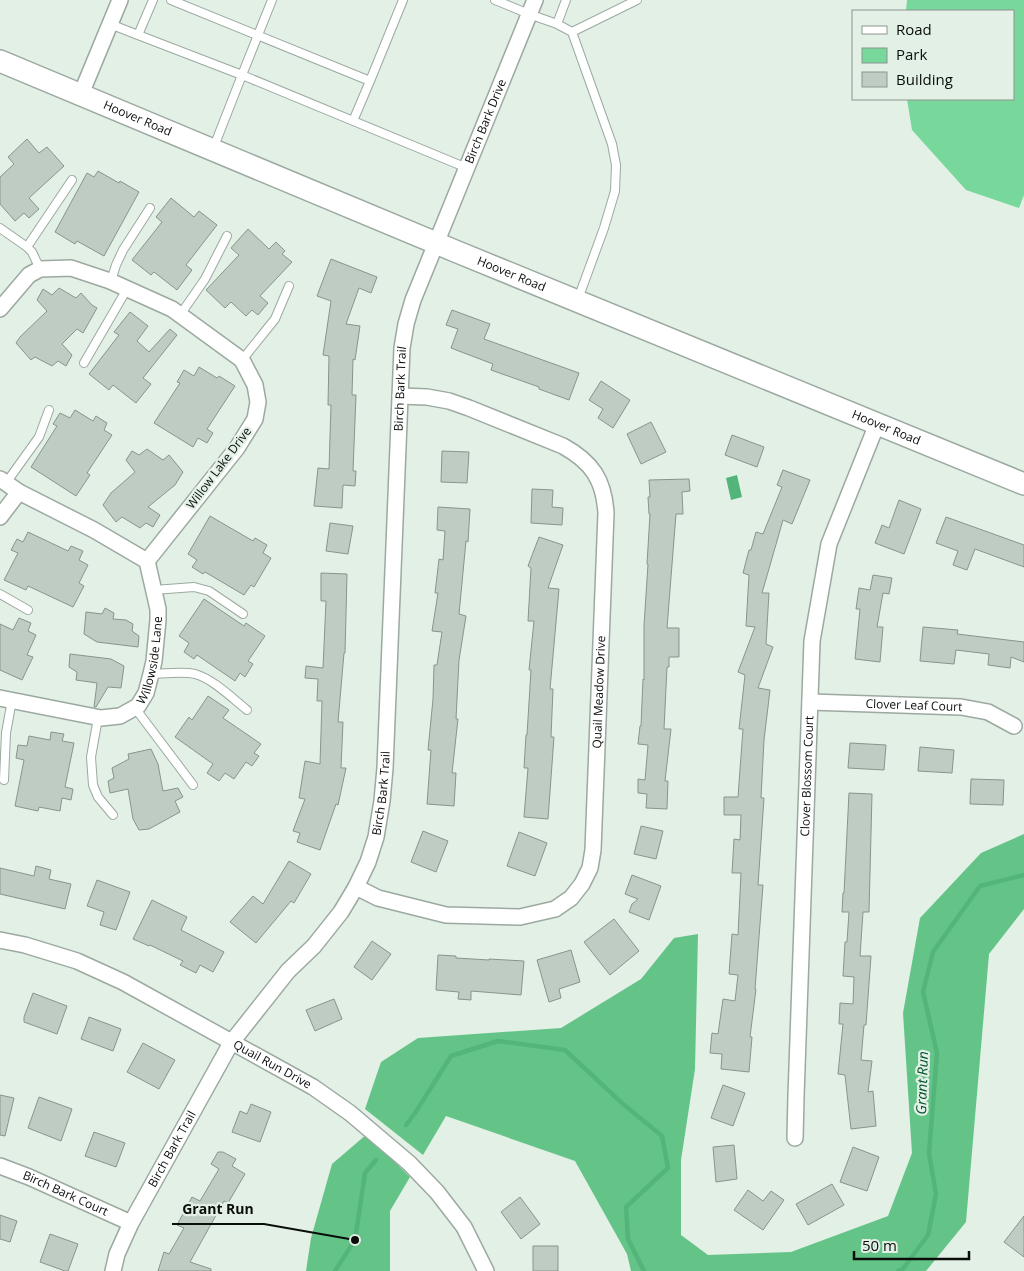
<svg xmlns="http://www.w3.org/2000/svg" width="1024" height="1271" font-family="'Open Sans',sans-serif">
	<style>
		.green { fill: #78d79b }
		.forest { fill: #64c488 }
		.water { fill: #54b57a }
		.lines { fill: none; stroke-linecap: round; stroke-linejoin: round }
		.stream { stroke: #54b57a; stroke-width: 4.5 }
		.building { fill: #bfccc3; stroke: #88958b }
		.service-casing { stroke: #9ca9a0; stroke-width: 10 }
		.minor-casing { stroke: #9ca9a0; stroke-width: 18 }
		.secondary-casing { stroke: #9ca9a0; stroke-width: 24 }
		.service { stroke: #fff; stroke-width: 8 }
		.minor { stroke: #fff; stroke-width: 15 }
		.secondary { stroke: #fff; stroke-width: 21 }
		.labels { text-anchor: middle; stroke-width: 4.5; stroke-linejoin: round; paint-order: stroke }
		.street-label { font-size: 12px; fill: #0a0e0b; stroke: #e2f0e6 }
		.water-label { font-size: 14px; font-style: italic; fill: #00502a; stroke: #e2f0e6 }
		.leader { fill: none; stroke: #0a0e0b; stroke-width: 2 }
		.callout-dot { fill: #0a0e0b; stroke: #e2f0e6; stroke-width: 2 }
		.callout-label { font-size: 14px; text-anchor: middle; font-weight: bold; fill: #0a0e0b; stroke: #e2f0e6; stroke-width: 4.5; stroke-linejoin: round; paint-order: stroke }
	</style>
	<rect width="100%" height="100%" fill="#e2f0e6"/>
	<path class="green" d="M907 0H1024V195L1019 208 966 190 912 130 907 99H1013V11H906Z"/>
	<path class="forest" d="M1024 834V909L989 954 966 1222 926 1271H631L627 1254 575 1161 446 1116 423 1155 365 1109 381 1062 418 1038 561 1028 641 979 674 938 698 934 695 1069 681 1160V1235L708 1255 791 1252 888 1216 912 1153 903 1013 920 918 981 853Z
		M367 1134 410 1177 390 1211V1271H306L311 1238 332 1164Z"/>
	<path class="water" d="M737 475 742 497 731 500 726 478Z"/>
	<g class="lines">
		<path class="stream" d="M406 1125 415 1113 451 1056 498 1041 565 1050 623 1104 662 1136 668 1168 626 1207 628 1239 644 1271
			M335 1271 355 1240 365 1173 376 1160
			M898 1271 902 1270 928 1235 936 1194 929 1153 937 1053 923 992 933 952 980 886 1024 875"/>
	</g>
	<path class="building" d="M27 139 39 153 47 147 64 166 29 198 39 209 29 218 24 213 15 221 0 204V177L14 164 8 157Z
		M98 171 119 183 120 181 139 192 104 256 77 241 75 244 55 232 87 173 94 177Z
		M171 198 194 217 199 211 217 225 186 265 192 270 177 290 154 272 151 275 132 260 162 222 156 217Z
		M248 229 269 249 276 242 285 251 282 254 292 262 260 296 268 303 258 315 252 310 246 316 231 302 225 308 206 290 239 255 231 248Z
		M331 259 377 277 371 293 359 288 346 324 360 326 355 360 353 359 352 395H356L353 471H356L355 486 343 485 342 508 314 506 318 468 329 469 331 405H328L329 356 323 355 331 301 317 296Z
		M59 288 76 298 81 293 92 305 97 308 83 333 77 329 62 344 72 355 66 366 58 361 52 366 35 357 31 360 16 343 20 337 47 311 37 300 43 289 52 295Z
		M452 310 490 324 484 339 579 373 569 400 539 389V387L491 370 493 364 451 348 458 329 446 325Z
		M130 312 148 326 137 341 149 352 170 329 177 335 143 378 151 384 136 403 113 385 109 390 89 374 119 335 114 332Z
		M199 367 217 378 219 376 235 386 207 429 213 433 207 443 198 438 193 447 154 423 180 383 177 382 184 370 194 376Z
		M601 381 630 400 613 428 598 418 603 409 589 400Z
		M75 410 93 421 96 416 107 423 104 430 112 435 87 473 90 475 76 496 31 467 57 426 53 424 60 413 70 418Z
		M651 422 666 452 641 464 627 434Z
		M732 435 764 447 757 467 725 455Z
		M147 449 163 460 169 455 183 472 175 485 148 507 160 515 153 527 146 523 140 528 122 517 116 522 103 505 111 493 135 472 126 460 132 451 139 455Z
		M442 451 469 452 467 483 441 482Z
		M783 470 810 480 792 524 783 520 762 593H769L766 644 773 647 758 688 770 690 764 740 761 798H764L758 885H763L755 989H756L750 1037H752L749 1072 721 1069 722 1054 710 1053 712 1033 718 1034 723 999 735 1001 738 975 729 974 732 934 738 935 741 873H732L734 839 740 840 741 815H724V797H738L743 729H739L745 675 738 672 755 627 746 626 749 575 743 573 749 550H751L756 532 763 534 782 487 777 485Z
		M689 479 690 491 682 492 683 514H676L671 577 667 628H679V657H669V667H667L664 729H671L665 781H668L667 809 646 808 647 794 638 793V779L645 780 648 745 638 744 640 726H641L643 679 644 680V626L648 564H647L650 514H649L648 497H650L649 480Z
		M532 489 553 490 552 507 563 508 562 525 531 523Z
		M899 500 921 509 904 554 875 543 882 525 889 528Z
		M438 507 470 509 468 542 466 541 459 614 466 616 459 660 456 719H458L452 773H456L454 806 427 804 431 750H428L433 699 434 665H437L442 632 432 631 438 593H435L439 559 443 560 445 531 437 530Z
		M210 516 253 541 255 538 267 545 263 553 271 558 254 587 251 585 244 595 205 572 203 574 192 567 197 560 188 554Z
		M946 517 1024 545V567L975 549 967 570 953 565 958 551 936 543Z
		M330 523 353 526 348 554 326 551Z
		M28 532 68 551 71 546 83 551 79 560 88 565 79 583 84 586 73 607 28 586 26 590 4 580 18 553 11 550 17 539 23 542Z
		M539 537 563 545 548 588 559 589 550 689H553L551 737H554L548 819 524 817 528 768H524L526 735H527L531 670H529L534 621H528L531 568 528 566Z
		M321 573 347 574 345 653H344L338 722H343L341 768H346L338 805 336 804 320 850 297 842 300 833 293 831 305 799 299 798 305 761 320 764 322 701H317L318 679 305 678 306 666 323 668 326 601H321Z
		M873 575 892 578 889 594 883 593 877 627H883L880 662 855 659 860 609H856L859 588 870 590Z
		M204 599 244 626 246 623 265 636 248 661 253 664 245 677 240 673 235 681 197 655 194 659 184 652 189 643 179 636Z
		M105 608 114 613 113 619 126 620 133 624 132 631 139 636 138 647 97 642 84 634 86 612 102 614Z
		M19 618 31 623 28 631 36 635 27 655 33 657 22 680 0 670V624L13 630Z
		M923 627 958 630 957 634 1024 642V662L1011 657 1010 668 988 665 989 654 956 650 954 664 920 661Z
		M70 654 111 659 124 666 121 688 108 687 96 707H94L97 683 76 680 77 672 69 667Z
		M208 696 229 710 223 718 261 744 254 753 259 756 252 766 246 762 234 779 225 773 219 781 207 773 213 764 175 737 189 717 192 720Z
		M51 732 64 734 62 741 74 743 65 787 73 789 71 800 62 798 60 811 39 807 38 811 15 806 24 760 16 758 18 745 27 746 29 736 50 740Z
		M850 743 886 745 884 770 848 768Z
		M920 747 954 750 952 773 918 771Z
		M151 749 158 764 163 791 178 788 183 797 175 801 180 812 149 829 139 830 133 819 128 789 110 793 108 781 114 778 112 768 129 759 128 754Z
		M971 779 1004 780 1003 805 970 804Z
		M849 793 872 794 869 912H863L860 956H871L866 1025H864L861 1060 872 1061 868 1092 873 1091 876 1126 851 1129 845 1075 838 1074 843 1024H839L840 1003 853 1004 854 977 843 976 845 942H847L849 912H842L843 893H844Z
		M641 826 663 831 656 859 634 854Z
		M423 831 448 841 436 872 411 862Z
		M519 832 547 843 535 876 507 866Z
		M289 861 311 874 294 903 291 901 256 943 230 922 253 896 263 904Z
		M36 866 51 870 49 879 71 884 65 909 0 894V868L34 876Z
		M632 875 661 886 649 920 629 912 632 904 638 899 625 894Z
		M97 880 130 892 116 930 100 925 104 912 87 906Z
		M152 900 187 917 181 930 224 952 213 972 200 965 196 973 180 965 183 961 150 945 149 946 133 939Z
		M614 919 639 951 610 975 584 942Z
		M372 941 391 954 372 980 354 967Z
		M571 950 580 982 559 989 561 998 549 1002 537 960Z
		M438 955 456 956V958L489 960V959L524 961 521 995 471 991V1000L458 999 459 992 436 990Z
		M33 993 67 1006 57 1034 24 1022V1017Z
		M334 999 342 1019 315 1031 306 1010Z
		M89 1017 121 1029 113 1051 81 1039Z
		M143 1043 175 1060 159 1089 127 1072Z
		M723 1085 745 1093 733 1126 711 1118Z
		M0 1095 14 1098 5 1136 0 1135Z
		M39 1097 72 1109 61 1141 28 1128Z
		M251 1104 271 1112 260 1142 232 1132 240 1111 247 1114Z
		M94 1132 125 1143 116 1167 85 1156Z
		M734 1145 737 1179 716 1182 713 1147Z
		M853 1147 879 1157 867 1191 840 1182Z
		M218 1152H223L236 1159 232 1166 245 1174 228 1203 224 1201 190 1262 211 1269V1271H158L164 1252 169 1254 184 1228 177 1225 192 1197 200 1201 219 1169 211 1164Z
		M832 1184 844 1205 808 1225 796 1204Z
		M748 1190 763 1201 771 1191 784 1200 763 1230 734 1210Z
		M520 1197 540 1224 521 1239 501 1212Z
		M0 1215 17 1221 10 1242 0 1239Z
		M1024 1216V1257L1004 1242Z
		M50 1234 78 1244 68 1271H65L40 1262Z
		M533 1246H558V1271H533Z"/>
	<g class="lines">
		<g class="service-casing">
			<path id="service" d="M171 0 370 81 403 0
				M272 0 242 75 467 168
				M495 0 529 14 557 24 572 32 612 144 616 165 615 191 604 228 578 299
				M110 24 138 35 153 0
				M557 24 566 0
				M572 32 637 0
				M138 35 242 75 213 149
				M353 121 370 81
				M0 228 27 247 32 252 40 269
				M27 247 72 180
				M111 281 116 265 123 250 150 208
				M180 315 205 279 227 236
				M242 360 275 319 289 286
				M84 363 127 289
				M6 483 39 437 49 410
				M154 590 194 587 209 591 243 614
				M0 594 28 610
				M151 674C165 674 181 671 195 674 213 679 232 698 247 710
				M135 708 193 785
				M98 718 91 757 93 785 98 797 113 815
				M4 780 6 733 12 700"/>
		</g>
		<g class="minor-casing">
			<g id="minor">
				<path d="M81 94 120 0"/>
				<path d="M0 309 29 275 40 269 71 268 110 281 172 309 242 360 255 385 258 402 255 419 237 448 147 561"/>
				<path d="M0 479 19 492 94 530 147 561"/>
				<path d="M0 517 19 492"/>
				<path id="s1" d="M0 698 101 718 120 716 138 706 146 693 151 674 154 661 158 620V609L147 561"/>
				<path id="s2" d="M810 702 961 707 988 712 1014 726"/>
				<path id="s3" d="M356 887 378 898 446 915 520 917 555 909 571 898 582 884 590 868 593 850 606 513C604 480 592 462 563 446L469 408 449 401 427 397 400 396"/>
				<path id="s4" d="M0 940 25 945 77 961 123 982 313 1087 350 1113 409 1163 437 1192 464 1227 486 1271"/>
				<path id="s5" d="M795 1138 796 1096 812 641 829 544 877 424"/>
				<path id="s6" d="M0 1166 29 1177 131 1223"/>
				<path id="s7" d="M113 1271 117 1254 131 1223 231 1043 288 971 314 946 341 912 356 887 368 862 376 837 382 801 385 768 402 348 406 324 413 300 535 0"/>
			</g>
		</g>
		<g class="secondary-casing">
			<g id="secondary">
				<path id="s8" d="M0 61 455 251 1024 484"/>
			</g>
		</g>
		<use href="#service" class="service"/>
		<use href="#minor" class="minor"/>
		<use href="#secondary" class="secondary"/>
	</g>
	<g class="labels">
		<g class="street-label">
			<text dy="4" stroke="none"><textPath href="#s8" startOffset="149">Hoover Road</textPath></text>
			<text dy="4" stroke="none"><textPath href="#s7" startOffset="1244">Birch Bark Drive</textPath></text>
			<text dy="4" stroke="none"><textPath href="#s8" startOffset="554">Hoover Road</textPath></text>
			<text dy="4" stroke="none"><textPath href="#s7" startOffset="961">Birch Bark Trail</textPath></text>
			<text dy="4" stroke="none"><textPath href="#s8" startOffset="959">Hoover Road</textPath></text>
			<text transform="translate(219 468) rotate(-53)" y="4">Willow Lake Drive</text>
			<text dy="4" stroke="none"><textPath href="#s1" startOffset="191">Willowside Lane</textPath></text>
			<text dy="4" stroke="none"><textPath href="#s3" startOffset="436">Quail Meadow Drive</textPath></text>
			<text dy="4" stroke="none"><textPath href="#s2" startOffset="104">Clover Leaf Court</textPath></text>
			<text dy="4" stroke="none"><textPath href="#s5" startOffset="362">Clover Blossom Court</textPath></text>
			<text dy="4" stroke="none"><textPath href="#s7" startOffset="556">Birch Bark Trail</textPath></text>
			<text dy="4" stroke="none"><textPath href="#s4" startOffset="301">Quail Run Drive</textPath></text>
			<text dy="4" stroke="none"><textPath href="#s7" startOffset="136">Birch Bark Trail</textPath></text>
			<text dy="4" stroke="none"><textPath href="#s6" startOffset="71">Birch Bark Court</textPath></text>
		</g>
		<g class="water-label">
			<text transform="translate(922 1083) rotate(-88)" y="5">Grant Run</text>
		</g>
	</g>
	<path class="leader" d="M355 1240L264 1224H172"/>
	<circle class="callout-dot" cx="355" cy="1240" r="5"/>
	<g class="callout-label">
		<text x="218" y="1214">Grant Run</text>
	</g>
	<rect x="852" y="10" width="162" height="90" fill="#e2f0e6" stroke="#8c968e"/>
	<rect x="862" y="26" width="25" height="8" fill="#ffffff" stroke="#8c968e"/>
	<text x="896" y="35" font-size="15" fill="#0a0e0b">Road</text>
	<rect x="862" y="48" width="25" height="15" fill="#78d79b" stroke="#8c968e"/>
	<text x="896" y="60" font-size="15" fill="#0a0e0b">Park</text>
	<rect x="862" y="72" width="25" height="15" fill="#bfccc3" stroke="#8c968e"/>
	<text x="896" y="85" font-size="15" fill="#0a0e0b">Building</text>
	<path d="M854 1251v8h115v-8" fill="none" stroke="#0a0e0b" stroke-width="2.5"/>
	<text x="862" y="1251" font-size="15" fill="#0a0e0b" stroke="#e2f0e6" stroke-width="4" paint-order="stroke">50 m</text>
</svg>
